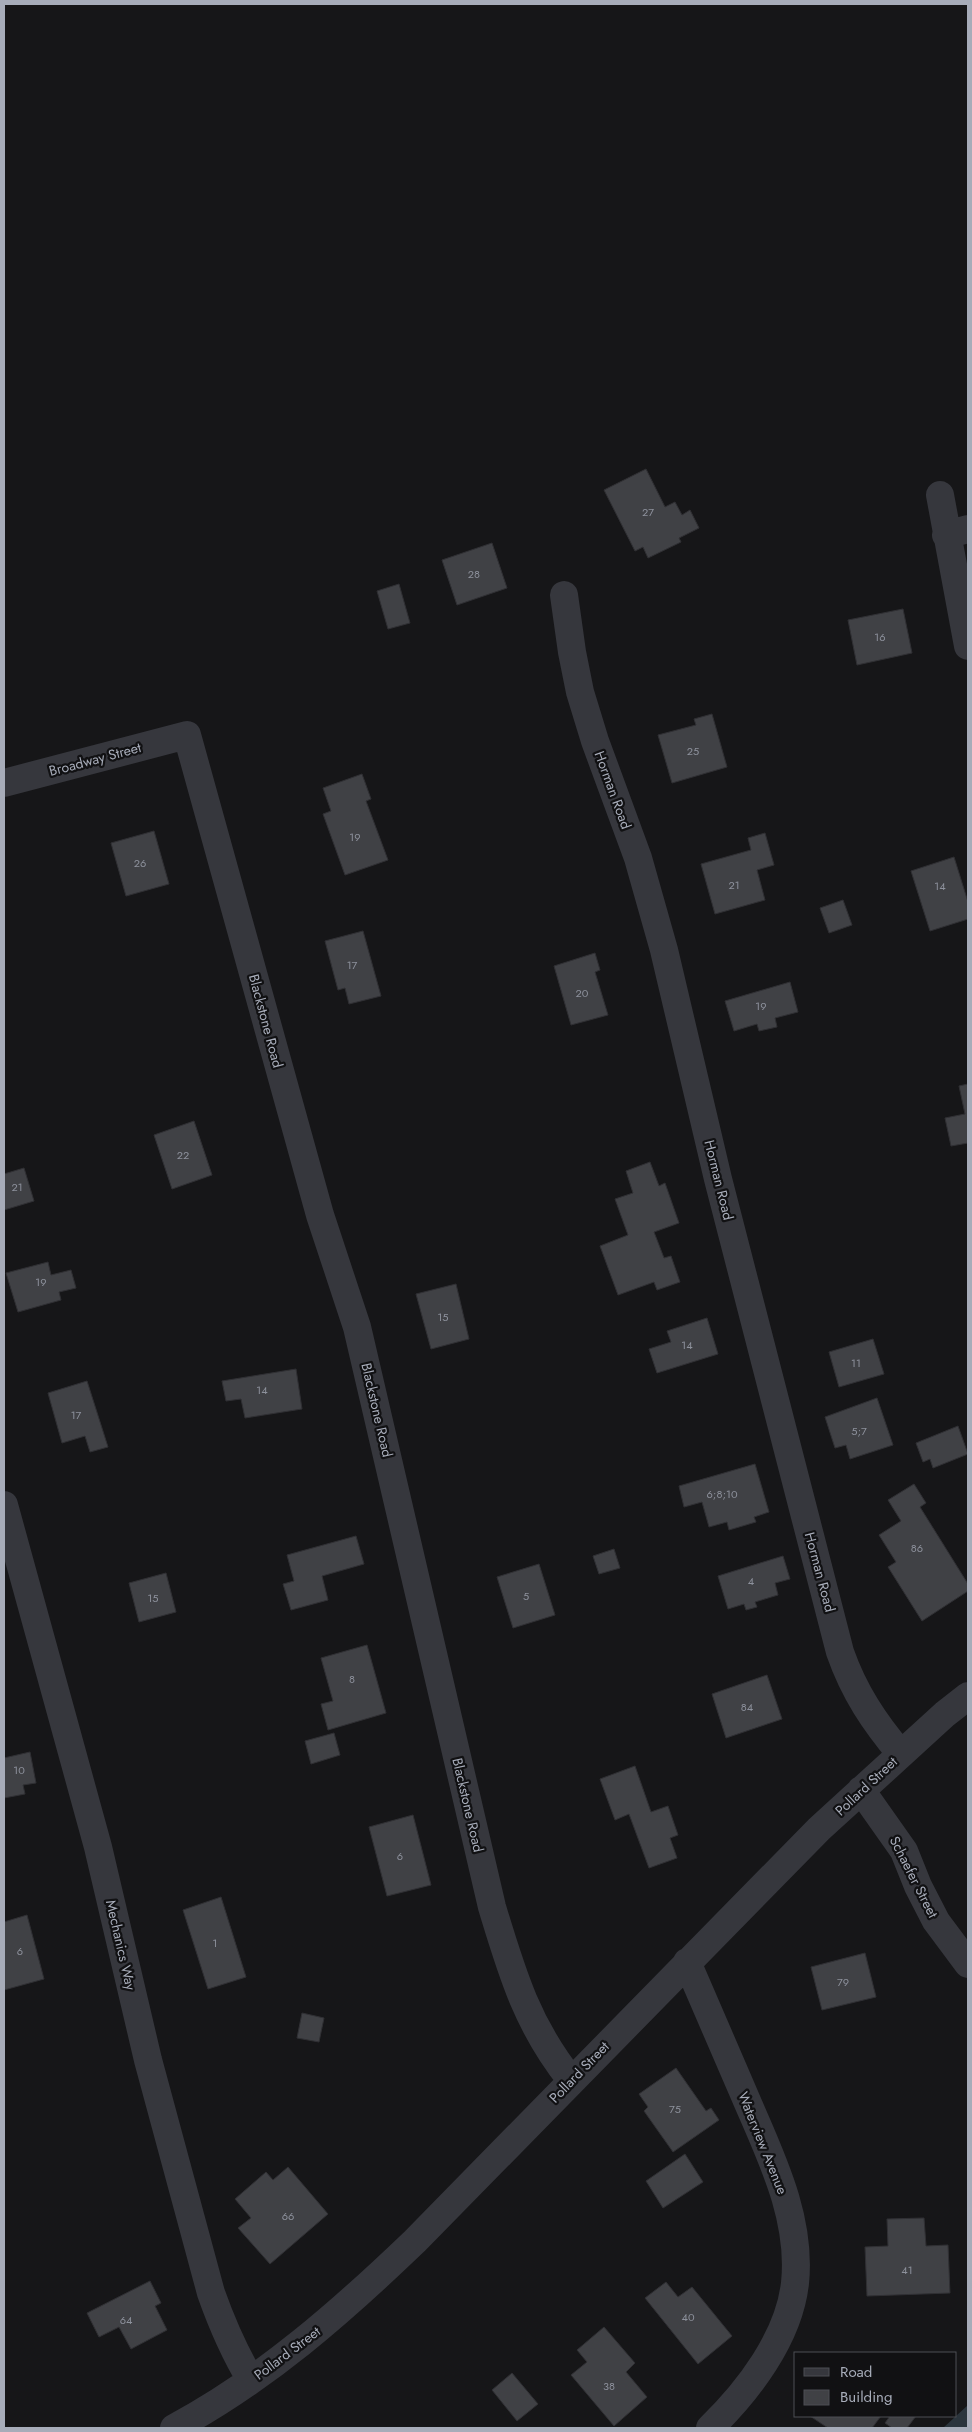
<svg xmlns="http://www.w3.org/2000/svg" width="972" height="2432" font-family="Jost,sans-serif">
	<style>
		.water { fill: #2b353d }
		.building { fill: #404145; stroke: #303034 }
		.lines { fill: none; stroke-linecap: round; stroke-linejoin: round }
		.minor { stroke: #36373d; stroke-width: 28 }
		.labels { text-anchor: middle; stroke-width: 4.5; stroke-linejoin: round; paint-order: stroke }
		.number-label { font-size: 11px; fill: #8d919c }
		.street-label { font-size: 14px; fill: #a7acb9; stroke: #111113 }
	</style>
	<rect width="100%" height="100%" fill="#161618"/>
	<path class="water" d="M968 2405V2428H943Z"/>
	<path class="building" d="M646 469 665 507 675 502 682 515 690 510 699 528 679 538 681 542 648 558 643 547 635 551 604 490Z
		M492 543 507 588 457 605 442 560Z
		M399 584 410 623 388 629 377 591Z
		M903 609 912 653 857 665 848 620Z
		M712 714 727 767 672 783 658 735 696 725 694 719Z
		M362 774 371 799 366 801 388 860 345 875 323 814 331 811 323 788Z
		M154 831 169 884 126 896 111 843Z
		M765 833 774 865 757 870 765 900 715 914 701 864 751 850 748 838Z
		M954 857 968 902V919L930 931 911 871Z
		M843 900 852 925 829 933 820 908Z
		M363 931 381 996 349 1004 345 988 338 990 325 941Z
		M595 953 600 970 595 972 608 1015 571 1025 554 966Z
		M790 982 798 1012 775 1018 777 1027 759 1031 757 1024 734 1031 725 1001Z
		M968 1084V1143L951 1146 945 1118 965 1114 959 1086Z
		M194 1121 212 1175 172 1189 154 1135Z
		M650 1162 659 1186 665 1183 679 1223 654 1232 664 1258 671 1256 680 1282 657 1290 654 1282 618 1295 600 1246 628 1235 615 1199 633 1193 626 1171Z
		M24 1168 34 1201 4 1210V1174Z
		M48 1262 51 1275 71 1270 76 1288 59 1292 61 1300 18 1312 6 1273Z
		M456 1284 469 1339 431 1349 416 1294Z
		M707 1318 718 1354 657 1373 649 1349 671 1342 667 1331Z
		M873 1339 884 1374 839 1387 829 1352Z
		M296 1369 302 1409 245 1418 241 1399 226 1401 222 1381Z
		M87 1381 108 1447 90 1452 85 1436 62 1443 48 1393Z
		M877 1398 893 1445 850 1459 846 1445 835 1448 825 1417Z
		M958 1426 968 1454 933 1468 930 1459 923 1462 916 1443Z
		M755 1464 769 1512 754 1517 756 1522 729 1530 727 1522 709 1527 702 1502 684 1507 679 1486Z
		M914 1484 926 1503 920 1507 968 1584V1591L922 1621 888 1567 896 1562 879 1535 901 1521 888 1500Z
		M356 1536 364 1564 322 1576 328 1600 291 1610 283 1584 294 1581 287 1555Z
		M614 1549 620 1568 599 1574 593 1556Z
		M783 1556 790 1579 775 1583 778 1595 755 1602 757 1607 746 1610 744 1604 728 1609 718 1576Z
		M539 1564 555 1615 513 1628 497 1577Z
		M166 1573 176 1612 139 1622 129 1583Z
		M367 1645 386 1713 328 1730 321 1704 333 1701 321 1658Z
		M767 1675 782 1719 726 1738 712 1694Z
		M334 1733 340 1755 311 1764 305 1741Z
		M30 1752 36 1783 23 1785 25 1794 4 1798V1758Z
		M635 1766 651 1812 668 1806 678 1835 670 1838 677 1858 649 1868 629 1814 615 1820 600 1779Z
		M413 1815 431 1885 387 1896 369 1827Z
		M221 1897 246 1977 208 1989 183 1910Z
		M27 1915 44 1979 4 1990V1922Z
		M865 1953 876 1997 822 2010 811 1967Z
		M302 2013 324 2018 319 2042 297 2038Z
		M676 2068 706 2111 711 2108 719 2120 673 2152 644 2111 648 2107 639 2094Z
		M685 2154 703 2182 663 2208 646 2181Z
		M288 2167 328 2214 270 2264 238 2228 251 2218 235 2199 266 2172 273 2180Z
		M924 2218 926 2246 948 2245 950 2293 867 2296 865 2247 888 2246 887 2219Z
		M150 2281 161 2303 155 2306 167 2330 131 2349 119 2327 99 2337 87 2313Z
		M666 2282 678 2297 692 2287 732 2336 698 2364 645 2298Z
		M604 2327 635 2363 626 2372 647 2397 614 2426 571 2375 587 2362 577 2350Z
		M512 2373 538 2404 517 2421 492 2390Z
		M810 2416H881L872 2428H828Z
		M890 2416H916L907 2428H892L885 2423Z"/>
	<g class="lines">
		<path class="minor" d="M940 495 968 646
			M946 535 968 529
			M564 595 572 652 580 692 595 741 638 858 664 950 718 1179 840 1652C854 1692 874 1722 901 1754
			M4 783 187 735 320 1215 357 1327 492 1907C512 1973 527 2025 571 2080
			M4 1505 98 1847 148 2060 211 2293C222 2324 234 2352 251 2380
			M861 1790 904 1851 918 1886 936 1921 968 1964
			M687 1962C706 2006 725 2050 744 2094 769 2153 802 2216 795 2283 789 2338 748 2391 710 2428
			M174 2428C265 2379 341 2312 415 2241L819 1829 945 1714 968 1696"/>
	</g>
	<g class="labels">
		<g class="number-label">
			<text x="648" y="516">27</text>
			<text x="474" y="578">28</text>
			<text x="880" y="641">16</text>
			<text x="693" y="755">25</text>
			<text x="355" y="841">19</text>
			<text x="140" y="867">26</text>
			<text x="734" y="889">21</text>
			<text x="940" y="890">14</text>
			<text x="352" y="969">17</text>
			<text x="582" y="997">20</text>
			<text x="761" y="1010">19</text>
			<text x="183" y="1159">22</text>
			<text x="17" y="1191">21</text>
			<text x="41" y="1286">19</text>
			<text x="443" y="1321">15</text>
			<text x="687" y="1349">14</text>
			<text x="856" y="1367">11</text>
			<text x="262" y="1394">14</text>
			<text x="76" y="1419">17</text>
			<text x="859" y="1435">5;7</text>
			<text x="722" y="1498">6;8;10</text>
			<text x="917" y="1552">86</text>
			<text x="751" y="1585">4</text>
			<text x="526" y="1600">5</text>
			<text x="153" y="1602">15</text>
			<text x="352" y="1683">8</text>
			<text x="747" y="1711">84</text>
			<text x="19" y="1774">10</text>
			<text x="400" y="1860">6</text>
			<text x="215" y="1947">1</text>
			<text x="20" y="1955">6</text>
			<text x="843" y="1986">79</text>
			<text x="675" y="2113">75</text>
			<text x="288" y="2220">66</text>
			<text x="907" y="2274">41</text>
			<text x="688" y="2321">40</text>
			<text x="126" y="2324">64</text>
			<text x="609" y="2390">38</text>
		</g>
		<g class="street-label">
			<text transform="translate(95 759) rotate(-15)" y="5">Broadway Street</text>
			<text transform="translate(613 790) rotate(70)" y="5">Horman Road</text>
			<text transform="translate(266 1021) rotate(75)" y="5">Blackstone Road</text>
			<text transform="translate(719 1180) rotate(76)" y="5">Horman Road</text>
			<text transform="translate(377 1410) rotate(77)" y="5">Blackstone Road</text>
			<text transform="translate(820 1572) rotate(75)" y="5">Horman Road</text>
			<text transform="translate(866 1786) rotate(-43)" y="5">Pollard Street</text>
			<text transform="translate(468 1805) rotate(77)" y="5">Blackstone Road</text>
			<text transform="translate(914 1877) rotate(63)" y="5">Schaefer Street</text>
			<text transform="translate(121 1945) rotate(77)" y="5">Mechanics Way</text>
			<text transform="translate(579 2072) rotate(-46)" y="5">Pollard Street</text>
			<text transform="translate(763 2143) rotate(68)" y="5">Waterview Avenue</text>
			<text transform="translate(287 2353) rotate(-37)" y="5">Pollard Street</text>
		</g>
	</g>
	<rect width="972" height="2432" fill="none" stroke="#a7acb9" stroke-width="10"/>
	<rect x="794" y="2352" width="162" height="65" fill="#111113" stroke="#4d4f55"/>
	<rect x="804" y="2368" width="25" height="8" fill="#36373d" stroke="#4d4f55"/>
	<text x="840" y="2377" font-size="15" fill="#a7acb9">Road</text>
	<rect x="804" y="2390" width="25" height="15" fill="#404145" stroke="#4d4f55"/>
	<text x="840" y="2402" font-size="15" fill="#a7acb9">Building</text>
</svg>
